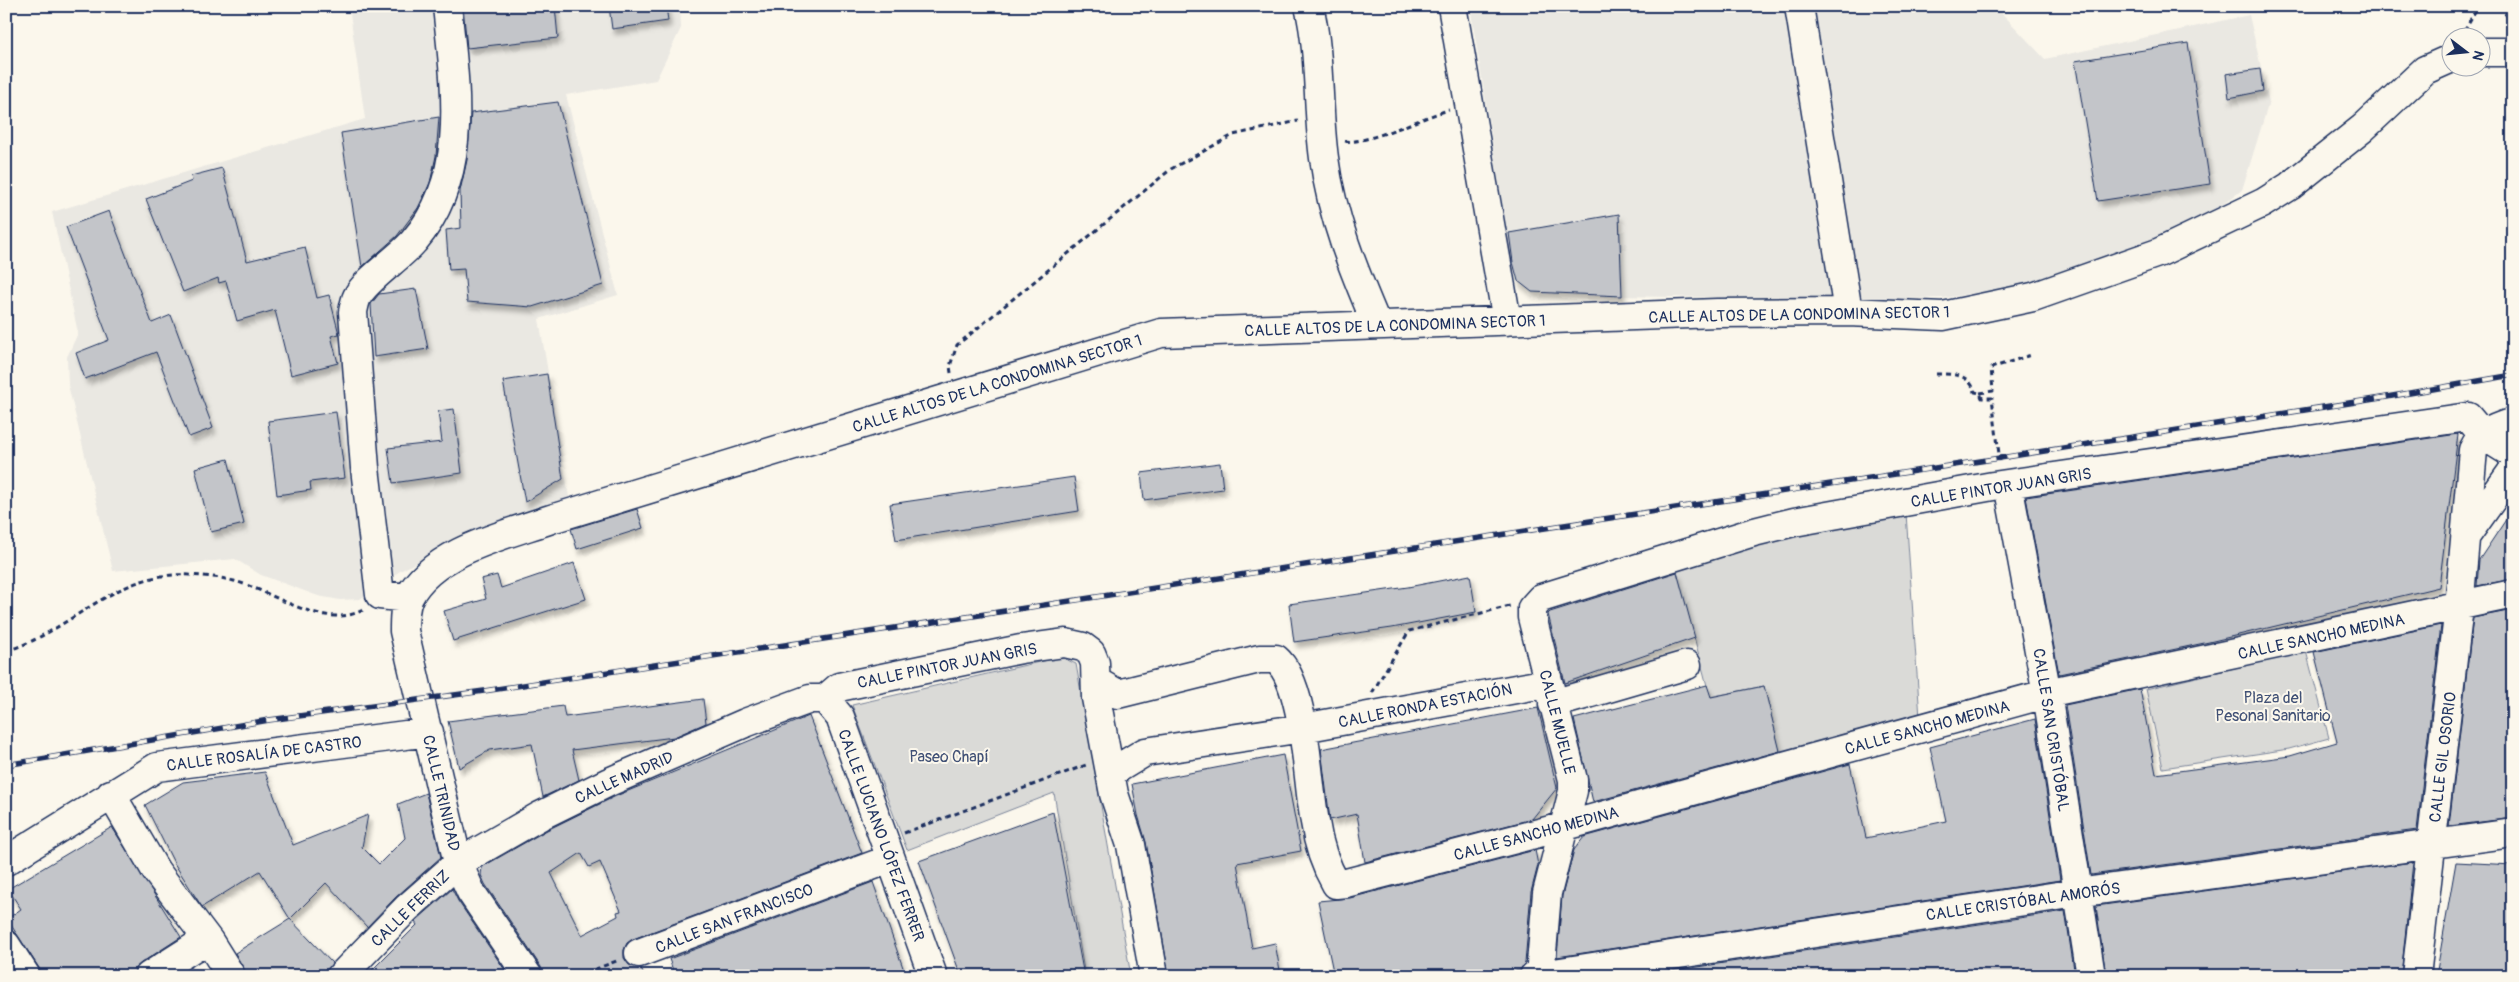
<svg xmlns="http://www.w3.org/2000/svg" width="2519" height="982" font-family="Pangolin,sans-serif">
	<style>
		.built { fill: #eae8e2 }
		.green { fill: #dadad7; stroke: #7a849a }
		.building { fill: #c3c5c9; stroke: #1b2f5e; fill-rule: evenodd; filter: url(#shadow) }
		.lines { fill: none; stroke-linecap: round; stroke-linejoin: round }
		.minor-casing { stroke: #1b2f5e; stroke-width: 31 }
		.path { stroke: #1b2f5e; stroke-width: 3; stroke-dasharray: 5 4; stroke-linecap: butt }
		.minor { stroke: #fbf7ec; stroke-width: 28 }
		.rail-casing { stroke: #1b2f5e; stroke-width: 5.5 }
		.rail { stroke: #fbf7ec; stroke-width: 4; stroke-dasharray: 11; stroke-linecap: butt }
		.labels { text-anchor: middle; stroke-width: 4; stroke-linejoin: round; paint-order: stroke }
		.street-label { font-size: 16px; fill: #1b2f5e; stroke: #fbf7ec }
		.park-label { font-size: 16px; fill: #415176; stroke: #fbf7ec }
	</style>
	<defs>
		<filter id="shadow"><feDropShadow dx="3" dy="5.5" stdDeviation="2.5" flood-color="#0004"/></filter>
	</defs>
	<rect width="100%" height="100%" fill="#fbf7ec"/>
	<filter id="ink" filterUnits="userSpaceOnUse"><feTurbulence type="fractalNoise" baseFrequency=".02" numOctaves="2"/><feDisplacementMap in="SourceGraphic" scale="10" xChannelSelector="R" yChannelSelector="G"/><feConvolveMatrix kernelMatrix="1 2 1 2 8 2 1 2 1" color-interpolation-filters="sRGB"/></filter>
	<g filter="url(#ink)">
		<path class="built" d="M349 6H680L681 28 656 80 566 95 618 295 539 319 569 497 453 543 400 571 360 599 340 600 318 596 261 575 235 559 113 571 68 385 67 357 78 333 52 212 365 119Z
			M1470 6H1995L2045 59 2249 15 2269 102 2242 190 2214 211 2173 231 2099 261 2033 284 1944 298 1865 300 1613 296 1532 292 1518 281 1511 258Z"/>
		<path class="green" d="M1906 513 1920 718 1781 757 1764 686 1710 697 1676 569 1771 536Z
			M2306 651 2329 738 2289 749 2163 768 2146 689Z
			M1061 657 1076 664 1131 976H1085L1054 793 907 850 852 705Z"/>
		<path class="building" d="M463 6H555L558 38 467 48Z
			M609 6H666L668 21 612 29Z
			M2188 43 2210 184 2098 201 2075 61Z
			M2260 69 2263 91 2229 98 2226 74Z
			M558 102 603 285 532 307 467 302 464 269 449 270 446 230 461 228 460 191 467 160 471 113Z
			M439 117 436 156 430 183 418 208 397 236 362 267 341 133Z
			M222 168 247 261 305 247 317 298 329 295 339 334 331 336 338 363 291 375 275 310 237 321 226 281 219 283 218 278 183 292 146 199 192 181 191 176Z
			M109 211 152 323 171 315 213 428 189 437 156 352 85 379 76 353 109 340 66 227Z
			M1619 214 1622 296 1532 292 1518 281 1513 262 1509 233Z
			M416 289 428 349 374 357 371 304 379 294Z
			M547 374 563 479 525 502 503 381Z
			M454 409 462 473 393 483 388 448 442 442 438 411Z
			M336 412 345 478 310 482 311 490 277 495 268 421Z
			M2458 434 2439 587 2209 642 2059 674 2026 497Z
			M228 459 244 524 211 532 195 468Z
			M1220 463 1223 489 1144 500 1141 473Z
			M1074 477 1079 511 896 540 890 504Z
			M637 509 643 528 577 549 571 529Z
			M2513 509V579L2477 586 2479 560Z
			M574 563 586 599 453 641 444 611 486 599 481 579 497 575 501 588Z
			M1677 572 1695 638 1565 683 1548 614 1550 612Z
			M1470 575 1476 612 1392 628 1294 642 1289 604 1408 587Z
			M2513 610V818L2449 826 2473 618Z
			M2441 625 2417 830 2091 875 2065 705 2140 689 2156 774 2290 756 2337 742 2314 652Z
			M1707 685 1711 697 1764 686 1780 751 1593 802 1574 719Z
			M703 699 706 723 674 737 572 750 579 780 543 797 532 744 490 750 459 768 448 721 563 706 565 717Z
			M1538 708 1557 788 1532 819 1365 862 1357 814 1330 820 1321 749Z
			M809 716 862 853 633 939 627 943 624 950V958L629 965 641 968 644 976H543L541 967 485 884 481 875 482 867 547 830 616 796ZM581 853 589 867 600 862 621 911 617 912 618 916 582 935 551 873Z
			M2035 719 2060 880 1557 957 1562 896 1574 850 1584 837 1850 764 1866 838 1946 821 1930 747Z
			M1283 755 1301 851 1237 863 1252 948 1275 943 1281 976H1169L1146 842 1138 815 1132 784Z
			M265 772 293 845 368 815 362 847 379 864 405 838 398 804 426 793 441 857 396 897 367 927 326 883 290 919 260 871 202 907 174 863 145 805 183 782Z
			M1053 812 1084 976H961L919 861Z
			M112 827 181 937 141 963 135 968 134 976H42L39 968 7 919 21 909 8 889Z
			M1535 850 1538 865 1531 892 1525 963 1520 970 1494 976H1334L1318 901 1350 898Z
			M2413 862 2401 976H2106L2096 906Z
			M2456 862 2513 865V976H2436Z
			M873 882 906 976H675L669 959Z
			M452 889 458 901 509 976H366L417 925 415 922 418 919Z
			M2065 911 2075 976H1639Z
			M290 919 332 963 326 975 247 976 235 953Z"/>
		<g class="lines">
			<g class="minor-casing">
				<path id="minor" d="M1309 6C1321 56 1317 108 1324 158 1332 218 1354 271 1377 325
					M1452 6 1507 321
					M1799 6 1848 312
					M2482 52H2513
					M2008 484 2047 694 2091 976
					M2466 536 2513 470
					M408 598 380 595 365 468 353 312C354 307 355 301 357 297 366 279 400 258 414 241 471 175 455 86 447 6
					M1097 682 1118 694 1259 659H1276C1306 684 1307 783 1315 822 1318 843 1325 865 1336 884L1346 883 1562 827 2056 691 2513 594
					M825 699 840 717 933 976
					M1553 704 1687 665
					M1112 772 1145 752 1303 728 1548 683
					M111 794 156 871 209 941 231 976
					M6 861 157 767 429 732
					M6 945 26 976
					M639 953 890 859
					M149 976 207 939
					M341 976 407 908 458 863 540 816 609 782 745 723 810 699H825L839 687 1021 649 1065 643 1083 647 1091 653 1095 663 1096 698 1114 794 1131 845 1154 976
					M528 976 471 892 458 863 404 631C404 620 404 608 409 597 433 551 505 535 551 519L1161 333 1717 313 1848 312 1943 316 2033 297 2158 253 2263 203 2290 186 2363 128 2425 70 2452 58
					M1534 976 2077 893 2513 833
					M1540 976 1547 893 1573 791V780L1532 617V608L1541 598 1754 532 1794 522 1993 486 2468 417 2484 436 2513 454
					M2416 976 2459 607 2473 450C2481 432 2495 428 2513 422"/>
			</g>
			<path class="path" d="M2499 6 2513 23
				M2460 38 2478 6
				M1345 141C1367 145 1424 116 1449 110
				M951 373 950 366 957 345 1171 169 1233 135 1298 121
				M1936 374C1952 374 1969 373 1975 392L1980 393 1982 398H1992L2000 462
				M1980 393 1993 391 1991 368 2031 355
				M6 651C71 632 115 570 189 575 204 576 220 577 234 581 273 591 323 631 363 610
				M1372 693 1409 631 1510 606
				M904 833 1086 765
				M578 976 619 960"/>
			<use href="#minor" class="minor"/>
			<g class="rail-casing">
				<path id="rail" d="M6 765 269 720 484 691 778 646 2000 458 2381 398 2513 375"/>
			</g>
			<use href="#rail" class="rail"/>
		</g>
	</g>
	<g class="labels">
		<g class="street-label">
			<text transform="translate(1799 314) rotate(-1)" y="6">CALLE ALTOS DE LA CONDOMINA SECTOR 1</text>
			<text transform="translate(1395 325) rotate(-2)" y="6">CALLE ALTOS DE LA CONDOMINA SECTOR 1</text>
			<text transform="translate(997 383) rotate(-17)" y="6">CALLE ALTOS DE LA CONDOMINA SECTOR 1</text>
			<text transform="translate(2001 487) rotate(-9)" y="6">CALLE PINTOR JUAN GRIS</text>
			<text transform="translate(2321 636) rotate(-12)" y="6">CALLE SANCHO MEDINA</text>
			<text transform="translate(947 665) rotate(-11)" y="6">CALLE PINTOR JUAN GRIS</text>
			<text transform="translate(1425 705) rotate(-11)" y="6">CALLE RONDA ESTACIÓN</text>
			<text transform="translate(1558 722) rotate(76)" y="6">CALLE MUELLE</text>
			<text transform="translate(1927 727) rotate(-15)" y="6">CALLE SANCHO MEDINA</text>
			<text transform="translate(2052 730) rotate(81)" y="6">CALLE SAN CRISTÓBAL</text>
			<text transform="translate(264 753) rotate(-7)" y="6">CALLE ROSALÍA DE CASTRO</text>
			<text transform="translate(2442 757) rotate(-83)" y="6">CALLE GIL OSORIO</text>
			<text transform="translate(624 777) rotate(-24)" y="6">CALLE MADRID</text>
			<text transform="translate(442 793) rotate(77)" y="6">CALLE TRINIDAD</text>
			<text transform="translate(1536 833) rotate(-15)" y="6">CALLE SANCHO MEDINA</text>
			<text transform="translate(882 835) rotate(70)" y="6">CALLE LUCIANO LÓPEZ FERRER</text>
			<text transform="translate(2023 901) rotate(-8)" y="6">CALLE CRISTÓBAL AMORÓS</text>
			<text transform="translate(410 908) rotate(-44)" y="6">CALLE FERRIZ</text>
			<text transform="translate(734 918) rotate(-21)" y="6">CALLE SAN FRANCISCO</text>
		</g>
		<g class="park-label">
			<text x="2273" y="703">Plaza del<tspan x="2273" dy="18">Pesonal Sanitario</tspan></text>
			<text x="949" y="762">Paseo Chapí</text>
		</g>
	</g>
	<rect width="2519" height="982" fill="none" stroke="#fbf7ec" stroke-width="25"/>
	<rect x="12" y="12" width="2494" height="957" fill="none" stroke="#1b2f5e" stroke-width="2" filter="url(#ink)"/>
	<g transform="translate(2466 52) rotate(106)"><circle r="24" fill="#fbf7ec" stroke="#a1a7b3"/>
	<path d="M0-4L9 19L0 12L-9 19Z" fill="#1b2f5e"/>
	<text y="-8" font-size="14" font-weight="bold" text-anchor="middle" fill="#1b2f5e">N</text>
	</g>
</svg>
